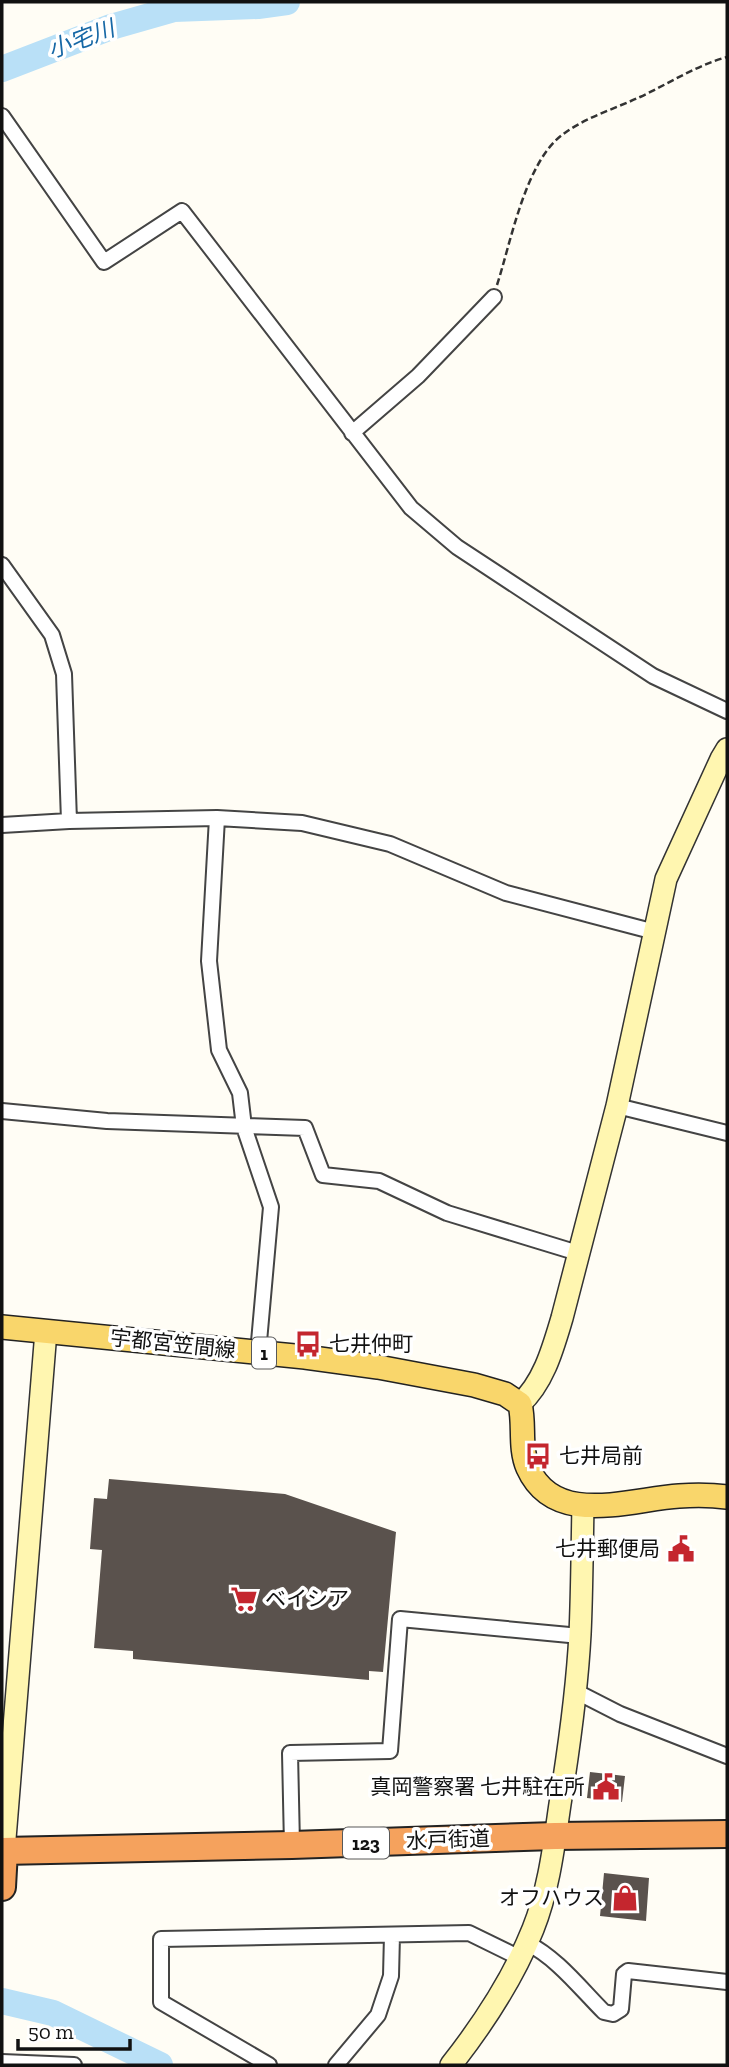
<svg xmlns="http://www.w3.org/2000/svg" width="729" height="2067" font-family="'Zilla Slab','Noto Sans JP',serif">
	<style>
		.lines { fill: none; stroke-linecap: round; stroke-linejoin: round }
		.river { stroke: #b9e0f7; stroke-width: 26 }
		.building { fill: #5a524d }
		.street-casing { stroke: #444; stroke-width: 18 }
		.secondary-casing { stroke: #333; stroke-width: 24 }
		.primary-casing { stroke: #222; stroke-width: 26 }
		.highway-casing { stroke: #222; stroke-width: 30 }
		.path { stroke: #333; stroke-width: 2.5; stroke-dasharray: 7 3.5; stroke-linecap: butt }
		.street { stroke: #fff; stroke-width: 14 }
		.secondary { stroke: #fff6b0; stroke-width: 21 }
		.primary { stroke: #f9d66b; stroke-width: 23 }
		.highway { stroke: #f5a25d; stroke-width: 26 }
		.labels { text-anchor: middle; stroke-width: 7; stroke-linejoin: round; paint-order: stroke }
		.shield { fill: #fff; stroke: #585858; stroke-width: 2 }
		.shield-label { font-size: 19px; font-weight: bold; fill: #111 }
		.street-label { font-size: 21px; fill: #111; stroke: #fff }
		.poi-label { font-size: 21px; fill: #111; stroke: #fff; text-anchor: start }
		.water-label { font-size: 23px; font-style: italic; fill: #1768a6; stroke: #fff }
	</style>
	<rect width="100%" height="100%" fill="#fffdf5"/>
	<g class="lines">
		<path class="river" d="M2 69 111 27 174 9 258 6 287 2
			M2 2001 53 2013 160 2065"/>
	</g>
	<path class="building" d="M109 1479 285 1494 396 1532 383 1672 369 1671V1680L133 1659V1651L94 1648 102 1550 90 1549 94 1498 107 1499Z
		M590 1772 625 1776 622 1802 587 1798Z
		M604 1873 649 1878 646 1921 600 1916Z"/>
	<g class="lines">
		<g class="street-casing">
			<path id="street" d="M2 116 104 262 182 211 411 508 457 547 653 676 727 711
				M352 433 418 376 494 297
				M2 565 52 635 64 674 69 821
				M217 818 209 961 219 1050 240 1093 244 1127 271 1207 258 1353
				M2 825 69 821 217 818 302 823 390 844 506 893 655 932
				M617 1106 727 1133
				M2 1111 107 1121 305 1128 323 1175 379 1181 447 1213 578 1253
				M575 1691 620 1714 727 1756
				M292 1845 290 1753 390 1751 400 1619 580 1636
				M527 1943C557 1958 580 1988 604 2012L613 2014 621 2009 624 1974 628 1971 727 1982
				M2 2062 74 2065
				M269 2065 161 2002V1939L469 1933 520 1958
				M336 2065 378 2015 391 1976 392 1935"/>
		</g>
		<g class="secondary-casing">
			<path id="secondary" d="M520 1404C544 1382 553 1348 562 1318L617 1106 666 879 721 759 727 749
				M4 1851 46 1331
				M451 2065C484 2023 513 1979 533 1929 549 1889 554 1845 560 1804 569 1748 577 1691 580 1634 582 1592 582 1549 583 1506"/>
		</g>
		<g class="primary-casing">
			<path id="primary" d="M2 1327 305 1357 378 1367 474 1385 505 1394 520 1404C525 1425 519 1447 528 1468 555 1528 630 1499 679 1496 695 1495 711 1495 727 1497"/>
		</g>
		<g class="highway-casing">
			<path id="highway" d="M2 1851 292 1845 555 1836 727 1834
				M2 1887 4 1851"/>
		</g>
		<path class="path" d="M497 285C511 242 525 163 562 135 584 118 614 109 640 97 670 83 695 66 727 57"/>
		<use href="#street" class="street"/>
		<use href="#secondary" class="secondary"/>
		<use href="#primary" class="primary"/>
		<use href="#highway" class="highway"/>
	</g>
	<defs>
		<g id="bus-bare" transform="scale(2.1)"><path d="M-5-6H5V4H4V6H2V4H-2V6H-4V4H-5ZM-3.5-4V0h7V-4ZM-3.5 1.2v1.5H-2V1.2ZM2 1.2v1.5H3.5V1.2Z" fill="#c4262e" stroke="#fff" stroke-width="2.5" paint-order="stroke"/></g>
		<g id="civic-bare" transform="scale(2.1)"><path d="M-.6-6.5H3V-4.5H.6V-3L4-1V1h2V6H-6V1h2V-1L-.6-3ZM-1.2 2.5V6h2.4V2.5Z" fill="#c4262e" stroke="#fff" stroke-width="2.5" paint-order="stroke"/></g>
		<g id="supermarket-bare" transform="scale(2.1)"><path d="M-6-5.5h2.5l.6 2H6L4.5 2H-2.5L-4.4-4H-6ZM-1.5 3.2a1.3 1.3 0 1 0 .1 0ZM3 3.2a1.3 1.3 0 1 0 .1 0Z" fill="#c4262e" stroke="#fff" stroke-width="2.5" paint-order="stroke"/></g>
		<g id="shop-bare" transform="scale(2.1)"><path d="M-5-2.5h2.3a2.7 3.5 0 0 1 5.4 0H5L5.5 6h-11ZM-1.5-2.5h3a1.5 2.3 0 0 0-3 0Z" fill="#c4262e" stroke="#fff" stroke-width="2.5" paint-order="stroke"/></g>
	</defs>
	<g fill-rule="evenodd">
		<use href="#bus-bare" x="308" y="1344"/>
		<use href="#bus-bare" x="538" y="1456"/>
		<use href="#civic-bare" x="681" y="1549"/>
		<use href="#supermarket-bare" x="244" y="1599"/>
		<use href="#civic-bare" x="606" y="1787"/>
		<use href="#shop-bare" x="625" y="1898"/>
	</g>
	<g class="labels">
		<g class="shield">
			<rect x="252" y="1337.5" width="24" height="31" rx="5"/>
			<rect x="343" y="1827.5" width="46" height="31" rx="5"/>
		</g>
		<g class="shield-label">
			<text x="264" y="1360">1</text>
			<text x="366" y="1850">123</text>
		</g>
		<g class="street-label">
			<text transform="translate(173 1344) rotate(6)" y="7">宇都宮笠間線</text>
			<text transform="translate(448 1840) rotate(-2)" y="7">水戸街道</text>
		</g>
		<g class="poi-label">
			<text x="329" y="1351">七井仲町</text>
			<text x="559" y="1463">七井局前</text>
			<text x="660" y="1556" text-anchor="end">七井郵便局</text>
			<text x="265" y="1606">ベイシア</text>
			<text x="585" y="1794" text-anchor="end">真岡警察署 七井駐在所</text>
			<text x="604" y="1905" text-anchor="end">オフハウス</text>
		</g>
		<g class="water-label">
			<text transform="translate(81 39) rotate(-20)" y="8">小宅川</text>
		</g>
	</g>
	<rect width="729" height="2067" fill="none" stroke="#111111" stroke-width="7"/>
	<path d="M18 2039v10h112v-10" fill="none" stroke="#111111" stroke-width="3.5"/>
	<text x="28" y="2039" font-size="21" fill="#111111" stroke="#ffffff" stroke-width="5" paint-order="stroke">50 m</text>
</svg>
